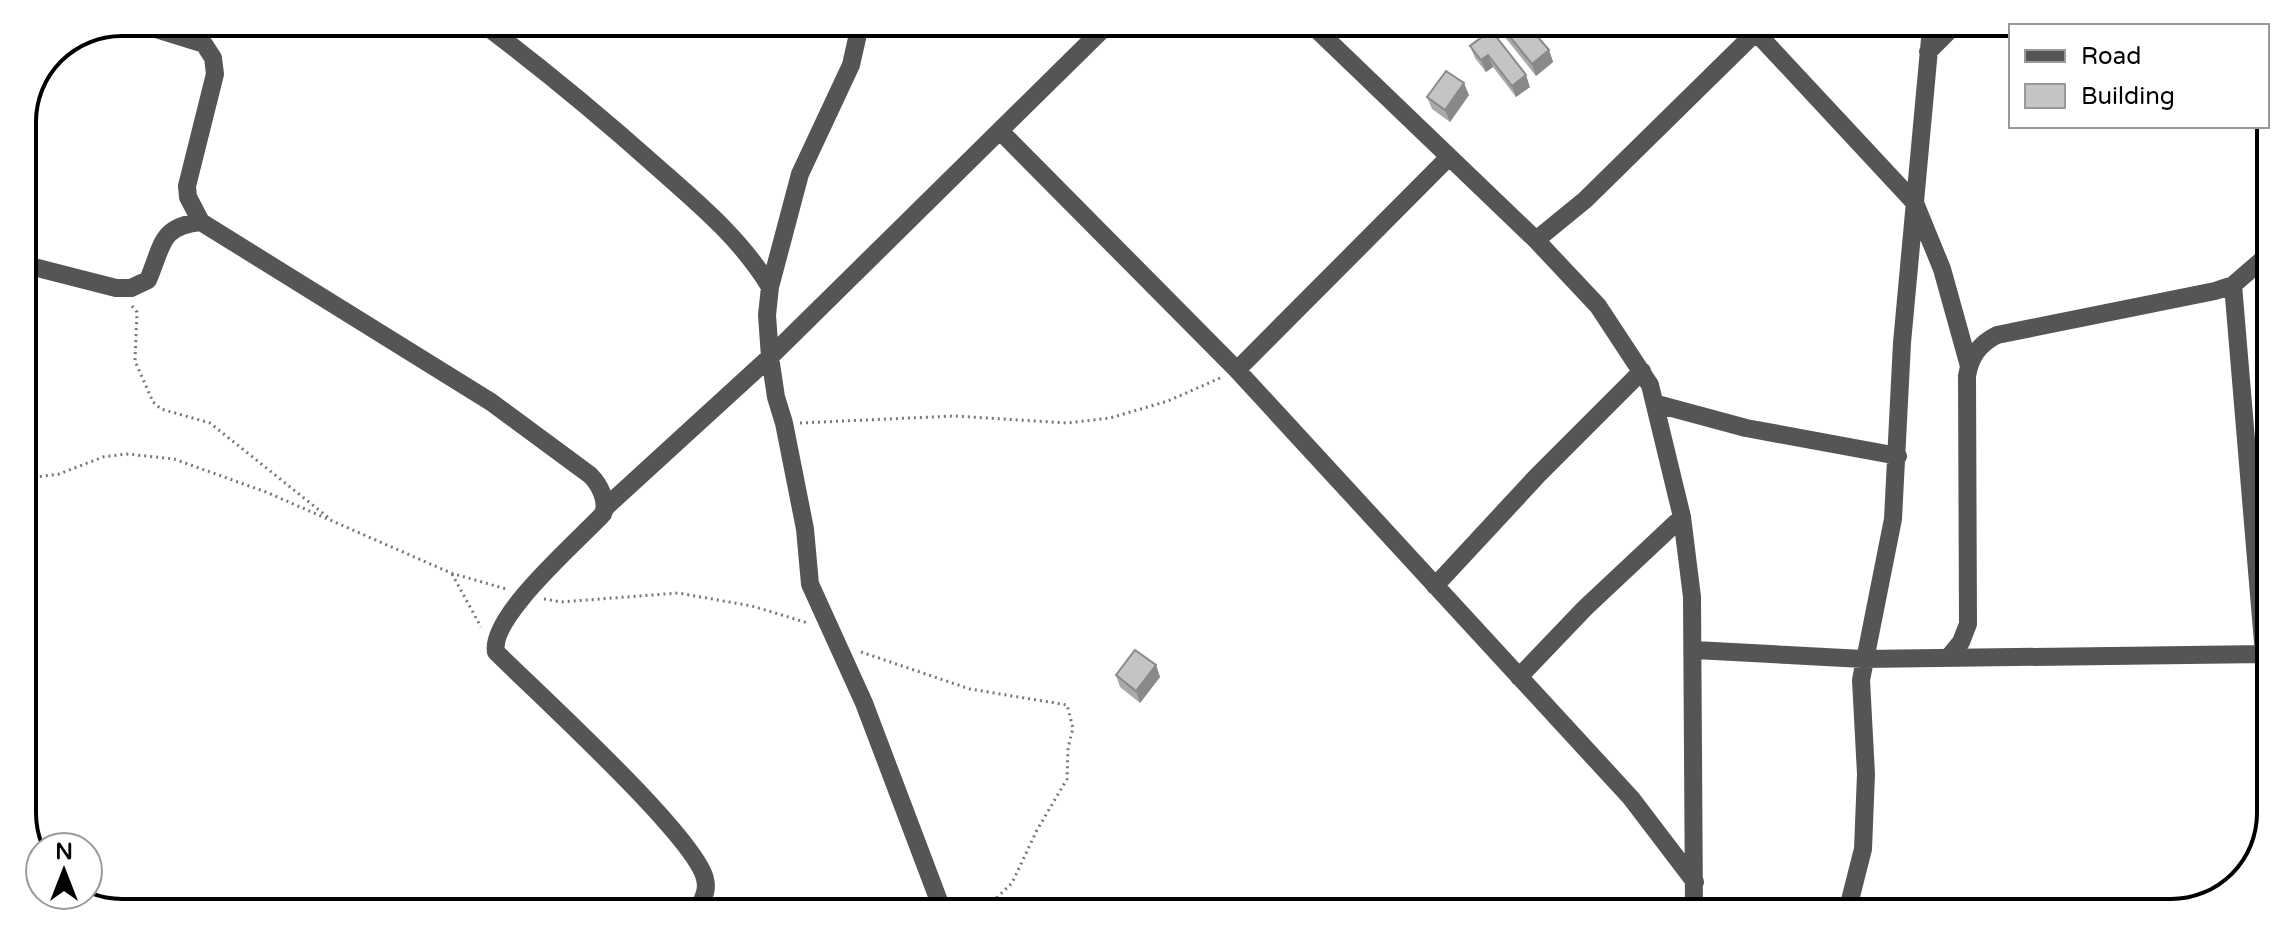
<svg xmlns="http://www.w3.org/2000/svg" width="2293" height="935" font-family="'Varela Round',sans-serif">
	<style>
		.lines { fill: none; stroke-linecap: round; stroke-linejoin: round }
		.path { stroke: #777; stroke-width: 3; stroke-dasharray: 2 4; stroke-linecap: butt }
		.minor { stroke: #555; stroke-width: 18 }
		.wall { fill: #a9a9a9 }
		.shaded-wall { fill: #898989 }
		.building { fill: #c4c4c4; stroke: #898989; stroke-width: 2 }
		.rim { fill: none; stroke: #000; stroke-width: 4 }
	</style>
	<rect width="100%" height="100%" fill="#fff"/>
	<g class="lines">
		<path class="path" d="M132 306 137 312 135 361 153 402 161 409 210 423 329 518
			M800 423 954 416 1067 423 1110 418 1168 401 1220 378
			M22 479 59 474 103 457 127 454 174 459 266 492 451 573 506 589
			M452 574 481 627
			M544 599 561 602 678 593 752 606 808 623
			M861 652 970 689 1067 705 1073 728 1068 748 1067 779 1037 830 1012 883 985 909"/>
		<path class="minor" d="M133 22 204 44 213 58 215 74 187 186 188 197 201 222
			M482 23C543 69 600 116 657 167 699 204 741 239 770 287
			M860 25 851 65 800 174 770 287 767 315 770 357 776 397 784 423 805 529 810 584 864 703 942 909
			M1313 26 1536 240 1598 306 1650 385 1682 517 1692 597 1694 911
			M1752 28 1915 203 1942 269 1969 366
			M1928 52 1951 29
			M1000 131 1237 370 1631 798 1695 882
			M1536 240 1585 200 1756 32
			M22 264 116 288H131L148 280C163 245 160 226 201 222L491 402 590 475C600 485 608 501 603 514 578 541 489 617 496 652 535 691 696 837 705 879 708 890 703 898 699 908
			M2233 285 2264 654 2265 714
			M1237 370 1449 157
			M1657 404 1746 428 1898 456
			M606 507 770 357 1106 26
			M1435 586 1538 475 1642 371
			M1695 650 1863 659 2265 654
			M1948 658 1961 642 1968 624 1967 376C1970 357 1979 344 1997 335L2215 291 2233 285 2269 254
			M1519 677 1585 608 1682 517
			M1847 912 1863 849 1866 774 1861 680 1893 519 1902 343 1931 28"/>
	</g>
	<path class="wall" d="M1500 27H1537L1541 37 1539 38 1549 50 1553 62 1536 76 1504 36Z
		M1491 30 1530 87 1516 97 1493 67 1486 72 1475 58 1470 46Z
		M1469 95 1450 122 1432 109 1427 97Z
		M1156 665 1160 677 1140 703 1120 687 1116 675Z"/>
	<path class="shaded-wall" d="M1534 27H1537L1541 37 1536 41 1531 29Z
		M1549 50 1553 62 1536 76 1532 64Z
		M1488 55 1493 67 1486 72 1481 60Z
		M1526 75 1530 87 1516 97 1512 86Z
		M1464 83 1469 95 1450 122 1445 110Z
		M1156 665 1160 677 1140 703 1136 691Z"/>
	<path class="building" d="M1502 27H1534L1531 29 1549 50 1532 64Z
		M1491 30 1526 75 1512 86 1488 55 1481 60 1470 46Z
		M1446 71 1464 83 1445 110 1427 97Z
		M1135 650 1156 665 1136 691 1116 675Z"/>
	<path d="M0 0H2293V935H0ZM122 36H2171A86 86 0 0 1 2257 122V813A86 86 0 0 1 2171 899H122A86 86 0 0 1 36 813V122A86 86 0 0 1 122 36Z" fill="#fff" fill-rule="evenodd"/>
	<path class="rim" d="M122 36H2171A86 86 0 0 1 2257 122V813A86 86 0 0 1 2171 899H122A86 86 0 0 1 36 813V122A86 86 0 0 1 122 36Z"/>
	<rect x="2009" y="24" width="260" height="104" fill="#ffffff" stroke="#999999" stroke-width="2"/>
	<rect x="2025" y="50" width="40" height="12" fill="#555555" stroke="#999999" stroke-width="2"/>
	<text x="2081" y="64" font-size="24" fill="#000000">Road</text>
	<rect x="2025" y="84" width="40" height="24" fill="#c4c4c4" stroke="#999999" stroke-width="2"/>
	<text x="2081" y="104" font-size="24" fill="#000000">Building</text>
	<g transform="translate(64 871)"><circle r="38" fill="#ffffff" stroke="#999999" stroke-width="2"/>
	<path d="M0-6L14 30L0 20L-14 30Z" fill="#000000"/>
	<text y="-12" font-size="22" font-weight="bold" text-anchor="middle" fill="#000000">N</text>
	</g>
</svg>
